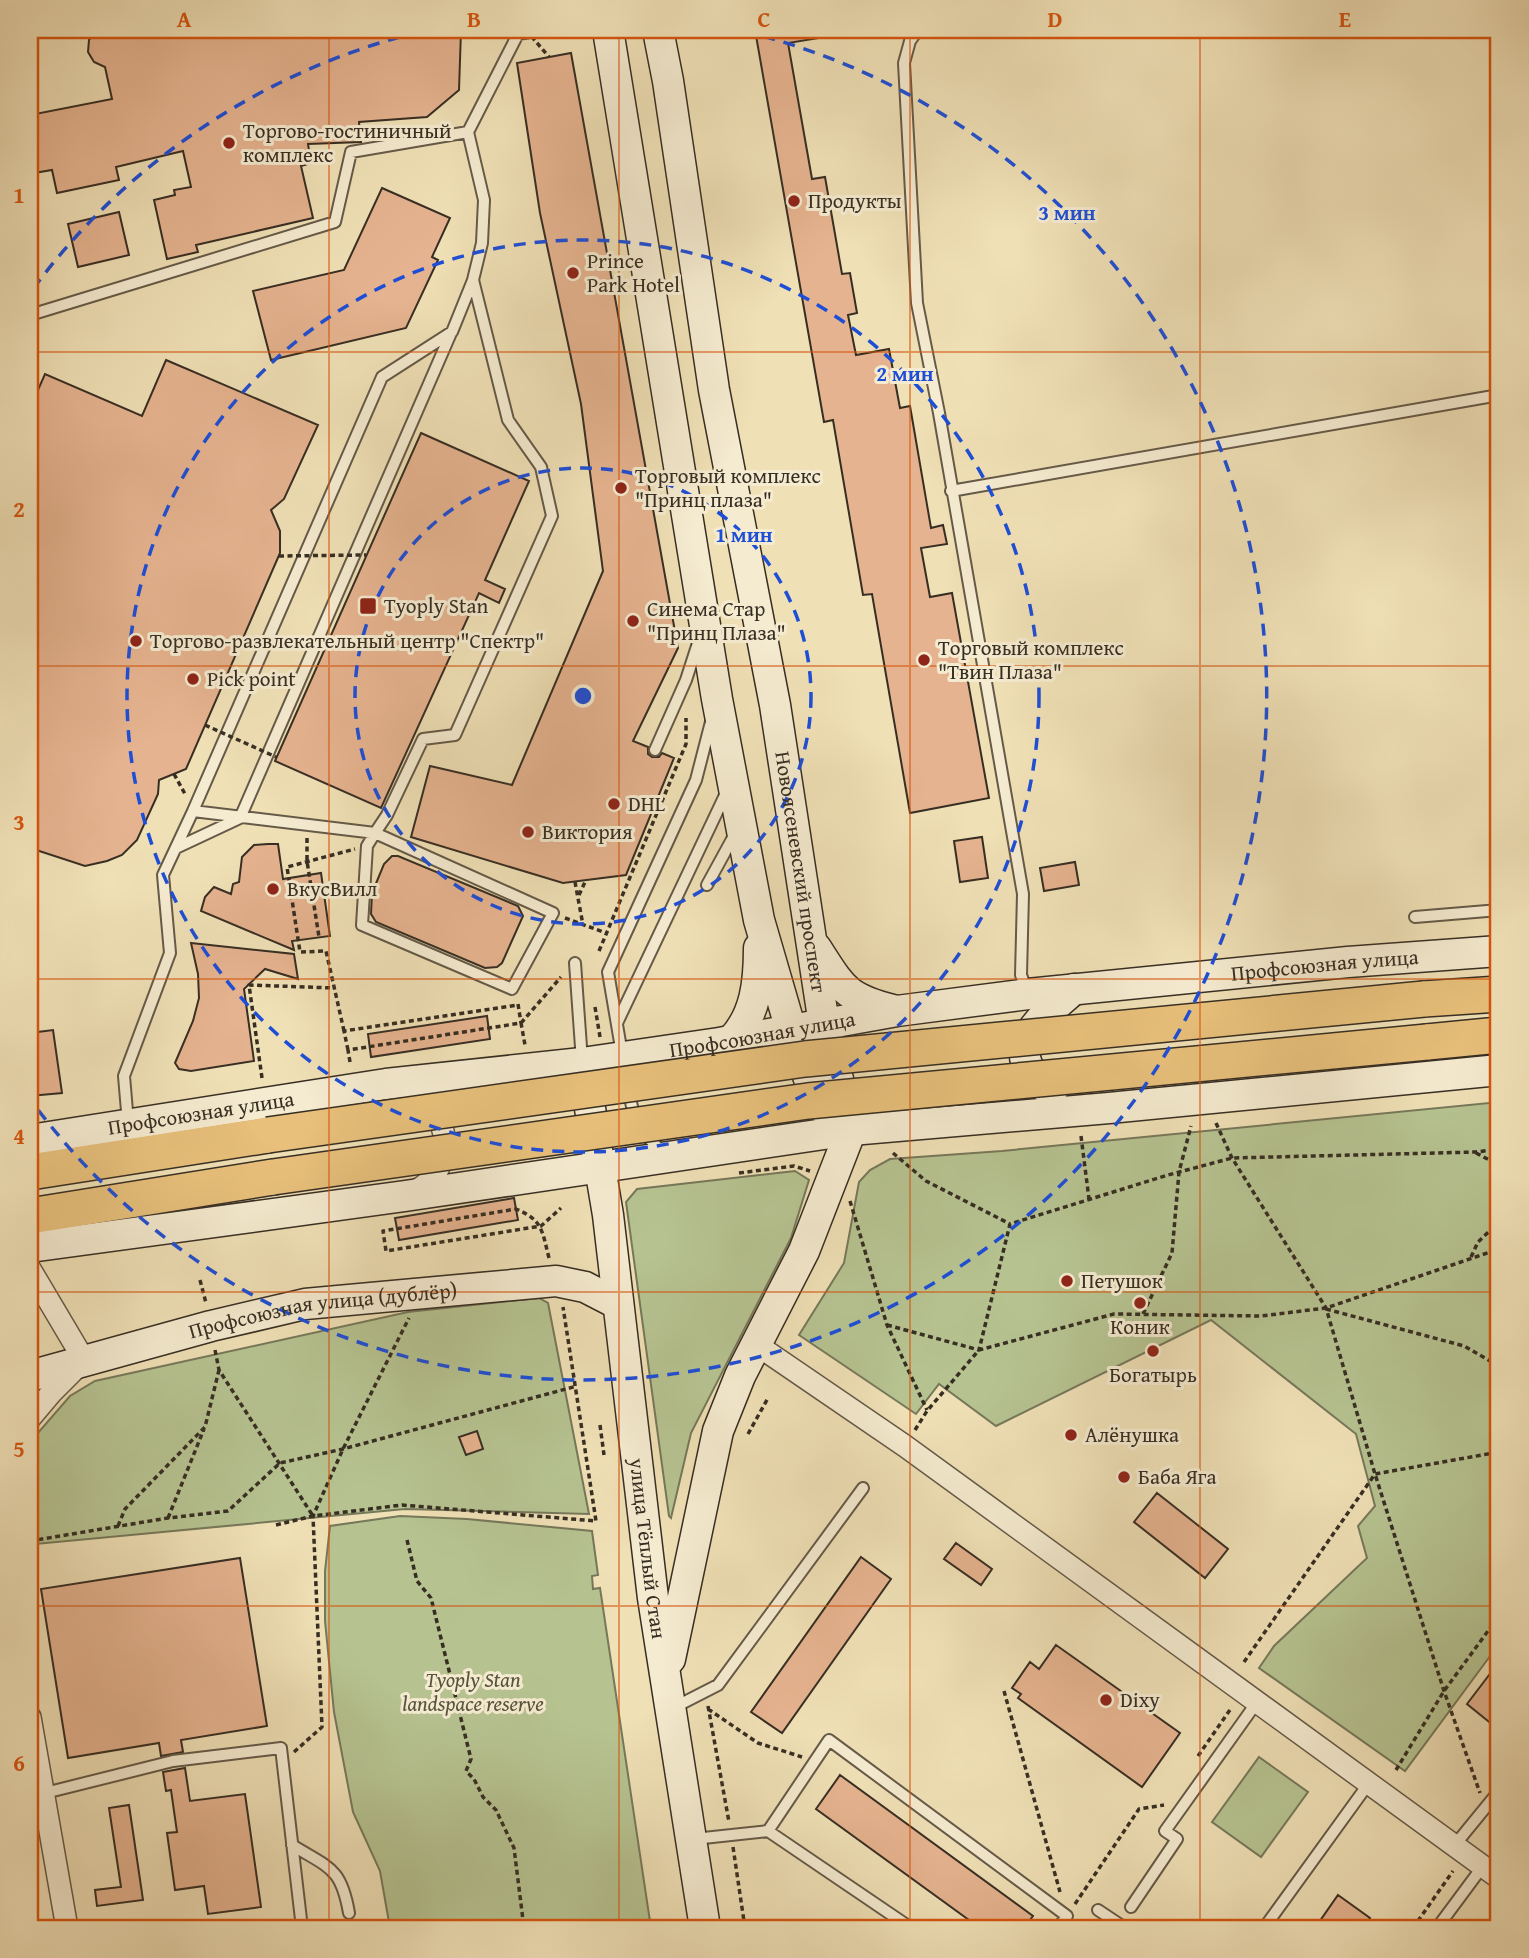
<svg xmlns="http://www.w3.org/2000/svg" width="1529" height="1958" font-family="'Gentium Book Plus',serif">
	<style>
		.green { fill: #b6c391; stroke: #76785a; stroke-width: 2 }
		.building { fill: #e5b38f; stroke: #372e23; stroke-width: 2 }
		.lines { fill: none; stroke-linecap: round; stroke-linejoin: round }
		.lane-casing { stroke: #655a48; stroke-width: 14 }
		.street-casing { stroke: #655a48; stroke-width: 24 }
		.secondary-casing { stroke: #372e23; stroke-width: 33 }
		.primary-casing { stroke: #372e23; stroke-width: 38 }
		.path { stroke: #372e23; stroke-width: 3.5; stroke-dasharray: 5 3.5; stroke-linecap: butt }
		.lane { stroke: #f5ebd0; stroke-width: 10 }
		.street { stroke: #f5ebd0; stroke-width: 21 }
		.secondary { stroke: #f5ebd0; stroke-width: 30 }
		.primary { stroke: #e8c07b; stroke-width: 35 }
		.primary-bridge-casing { stroke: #372e23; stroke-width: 38; stroke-linecap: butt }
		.path-bridge { stroke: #372e23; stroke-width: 3.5; stroke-dasharray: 5 3.5; stroke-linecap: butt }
		.primary-bridge { stroke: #e8c07b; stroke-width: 35 }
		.grid { fill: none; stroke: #d6550e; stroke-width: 2; stroke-opacity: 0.55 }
		.ring { fill: none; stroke: #1d4ed8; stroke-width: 3.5; stroke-dasharray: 12 9 }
		.poi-dot { fill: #8f2418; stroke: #f5ebd0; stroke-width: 2.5 }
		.labels { text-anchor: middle; stroke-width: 6; stroke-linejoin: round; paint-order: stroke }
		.poi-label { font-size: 21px; fill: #372e23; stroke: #f5ebd0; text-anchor: start }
		.street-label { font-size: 21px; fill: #372e23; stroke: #f5ebd0 }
		.park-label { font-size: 21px; font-style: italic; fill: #57533e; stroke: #f5ebd0 }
		.centre { fill: #1d4ed8; stroke: #f5ebd0; stroke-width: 3.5 }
		.ring-label { font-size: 21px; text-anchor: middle; font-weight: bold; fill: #1d4ed8; stroke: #f5ebd0; stroke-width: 6; stroke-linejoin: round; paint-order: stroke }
		.neatline { fill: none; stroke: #d6550e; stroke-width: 2.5 }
		.grid-label { font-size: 23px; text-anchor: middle; font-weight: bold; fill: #d6550e }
	</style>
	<rect width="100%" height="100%" fill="#f0e0b6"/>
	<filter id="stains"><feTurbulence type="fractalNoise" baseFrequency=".00286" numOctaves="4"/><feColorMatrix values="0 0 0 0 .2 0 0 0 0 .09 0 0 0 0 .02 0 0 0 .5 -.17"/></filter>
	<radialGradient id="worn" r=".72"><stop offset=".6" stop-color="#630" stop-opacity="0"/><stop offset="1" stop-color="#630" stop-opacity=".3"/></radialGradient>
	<path class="green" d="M1499 1102V1644L1405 1771 1259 1668 1274 1646 1367 1558 1358 1526 1375 1506 1356 1434 1211 1320 996 1426 939 1384 916 1414 799 1335 844 1263 859 1182 870 1170 890 1159 1002 1151Z
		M795 1171 809 1180 791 1238 691 1433 671 1518 669 1516 626 1202 637 1189Z
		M539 1298 548 1303 589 1514 405 1509 36 1544 30 1505V1442L70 1396 95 1381 408 1312Z
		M400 1516 467 1519 592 1531 598 1575 592 1576 593 1589 600 1588 651 1928H390L380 1871 353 1812 334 1712 325 1621V1571L330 1526Z
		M1259 1757 1308 1792 1261 1857 1212 1822Z"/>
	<path class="building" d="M97 30H461L459 90 427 117 359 122 361 142 308 144 311 163 301 166 313 218 196 245 198 252 167 259 154 200 175 195 174 190 191 187 183 151 116 167 119 180 57 193 52 170 34 173 30 149V115L112 99 105 67 94 62 88 52 89 40Z
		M755 30H818L819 38 788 43 812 179 825 177 842 274 850 273 857 313 848 315 856 355 889 349 900 408 910 406 931 528 943 525 947 544 921 548 930 597 952 593 989 798 910 813 872 594 863 595 833 420 824 422Z
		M571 53 678 648 633 741 648 747V754L652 757H659L662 753 674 758 626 875 563 883 411 837 430 766 512 785 603 571 581 404 540 213 517 63Z
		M382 188 450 218 432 257 438 260 406 328 271 360 253 291 344 270Z
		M119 212 129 255 78 267 68 224Z
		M166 360 318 425 284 499 271 510 280 531V553L186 769 159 780 158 794 137 840 122 855 107 861 85 866 30 848V408L45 374 142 416Z
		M421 433 529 481 485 580 505 589 499 603 479 593 381 808 275 761Z
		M982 837 988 878 960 882 954 841Z
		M268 844H278L283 879 321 873 330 936 292 941 294 950 201 911 205 897 214 887 231 894 233 884 239 882 242 857 254 845Z
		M392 856H398L518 906 523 916 502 963 497 967 485 968 376 922 371 914 372 893 384 864Z
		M1075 862 1079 885 1044 891 1040 868Z
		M191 943 294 954 298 979 265 969 244 989 254 1061 191 1071 179 1069 175 1063 193 1021 199 998 198 974Z
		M487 1016 490 1039 371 1057 368 1034Z
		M53 1030 62 1093 30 1096V1033Z
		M514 1198 518 1220 399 1240 395 1218Z
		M477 1431 483 1449 466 1455 459 1437Z
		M1157 1493 1228 1549 1205 1578 1134 1522Z
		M956 1543 992 1569 981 1585 944 1559Z
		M861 1557 891 1579 782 1733 751 1712Z
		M240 1558 267 1726 181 1740 183 1752 161 1756 159 1743 68 1758 41 1589Z
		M1056 1645 1180 1733 1142 1787 1018 1698 1021 1694 1012 1688 1030 1662 1039 1669Z
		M1499 1662V1730L1467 1704Z
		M185 1768 190 1801 245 1794 261 1907 208 1914 204 1886 175 1890 167 1833 177 1832 171 1790 166 1791 163 1772Z
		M840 1775 1033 1916 1024 1928H980L816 1809Z
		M129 1805 143 1900 97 1906 95 1890 121 1887 109 1808Z
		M1338 1895 1370 1918 1363 1928H1315Z"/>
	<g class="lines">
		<g class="lane-casing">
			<path id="lane" d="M918 30 910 41 904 63 917 303 939 413 1023 894 1021 975 1027 991
				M473 280 482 243 484 200 468 132 518 34 542 30
				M30 315 335 222 351 152 468 132
				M951 491 1499 395
				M655 750 686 680 699 640
				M375 833 553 913 512 989 362 925 367 846Z
				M176 848 240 818 451 333
				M707 885 736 832
				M1415 917 1499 910
				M575 963 582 1061
				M617 1023 727 791
				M622 1054 608 972 696 780 712 718
				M628 1087C633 1119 639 1133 665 1153
				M128 1123 124 1076 170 953 163 875 193 811 382 377 452 332 473 280 508 420 541 467 552 516 455 735 423 739 387 815 375 833 193 811
				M673 1708 718 1685 863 1488
				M45 1793 173 1761 281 1748 302 1928
				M694 1839 768 1831
				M292 1845C329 1868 341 1867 349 1913
				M1454 1846 1499 1791
				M1131 1907 1177 1839 1165 1831 1257 1702
				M1098 1910 1125 1928
				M911 1928 768 1831 829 1740 1067 1916 1058 1928
				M1264 1928 1369 1783
				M1437 1928 1483 1866"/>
		</g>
		<g class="street-casing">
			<path id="street" d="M413 1192C448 1175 455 1134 429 1105
				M30 1269 84 1360 52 1392 30 1418
				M757 1345 905 1446 1499 1878
				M30 1717 67 1928"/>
		</g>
		<g class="secondary-casing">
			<g id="secondary">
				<path d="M608 30 717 699 759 920 791 1030 811 1084 827 1112 831 1115"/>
				<path id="s1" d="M658 30 668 81 714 390 775 705 824 1024 848 1119"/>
				<path d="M816 948C842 988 845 998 893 1010"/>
				<path d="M732 1040C756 1015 759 981 759 948"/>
				<path id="s2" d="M583 1067 608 1215 653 1598 705 1928"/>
				<path d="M1052 1091C1043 1087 1038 1081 1032 1073 1007 1040 1053 1008 1074 989"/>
				<path id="s3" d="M30 1140 386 1084 582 1063 719 1043 897 1011 1028 994 1348 962 1499 951"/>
				<path d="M30 1247 405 1196 851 1130 1109 1108 1499 1070"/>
				<path id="s4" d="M30 1376 211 1326 305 1304 556 1281 585 1287 618 1304"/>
				<path d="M670 1659 718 1431 740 1376 804 1251 851 1130"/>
			</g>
		</g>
		<g class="primary-casing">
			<path id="primary" d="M1424 999 1499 994
				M1427 1042 1499 1035
				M30 1172 268 1135
				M30 1216 273 1177"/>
		</g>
		<path class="path" d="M174 774 185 794
			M307 838V861L319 937
			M575 882 583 925
			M579 895 585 882
			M565 918 606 933
			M599 951 686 744V718
			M518 1004 521 1023
			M595 1007 600 1037
			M521 1023 561 977
			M344 1031 326 951 300 952 287 867 355 849
			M348 1050 344 1031 518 1005
			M350 1062 348 1050 521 1023 525 1045
			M262 1078 249 985 334 988
			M1216 1123 1232 1158 1326 1308 1375 1474 1444 1691 1480 1793
			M1081 1136 1089 1199
			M893 1153 926 1181 1010 1224
			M1476 1153 1499 1165
			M739 1173 794 1166 810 1171
			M850 1201 887 1325 927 1410
			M1471 1257 1478 1242 1499 1222
			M549 1258C542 1231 543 1220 516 1209L383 1231 386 1251 541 1226 561 1208
			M200 1280 206 1303
			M1326 1309 1464 1346 1499 1366
			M1143 1314 1172 1253 1179 1172 1191 1126
			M887 1325 979 1350 1010 1224 1168 1175 1232 1158 1476 1152 1499 1149
			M215 1350 219 1370 313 1516
			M600 1425 604 1455
			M915 1430 927 1411 979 1350 1114 1314 1261 1316 1326 1308 1499 1249
			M748 1434 768 1398
			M168 1518 204 1429
			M276 1525 313 1516 402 1505 596 1521 563 1307
			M118 1526 125 1509 205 1427 219 1370
			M407 1540 417 1581 431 1598 471 1759 466 1771 474 1779 483 1797 496 1810 514 1848 524 1928
			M30 1541 168 1518 228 1511 280 1463 343 1449 577 1386
			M1244 1662 1375 1474 1499 1452
			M30 1676 34 1700
			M1004 1691 1060 1892
			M708 1706 729 1822
			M708 1709 758 1743 802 1757
			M294 1752 322 1727 313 1516 343 1449 409 1318
			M1198 1756 1232 1707
			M1396 1770 1444 1691 1499 1616
			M733 1847 745 1928
			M1075 1904 1139 1809 1164 1805
			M1413 1928 1453 1871"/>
		<use href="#lane" class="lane"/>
		<use href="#street" class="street"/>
		<use href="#secondary" class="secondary"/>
		<use href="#primary" class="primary"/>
		<g class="primary-bridge-casing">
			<path id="primary-bridge" d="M268 1135 805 1059 1424 999
				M273 1177 808 1101 1427 1042"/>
		</g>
		<path class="path-bridge" d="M526 30 549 57
			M279 556 366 555
			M205 725 276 757"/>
		<use href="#primary-bridge" class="primary-bridge"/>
	</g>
	<path class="grid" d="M329 30V1928M619 30V1928M910 30V1928M1200 30V1928M30 352H1499M30 666H1499M30 979H1499M30 1292H1499M30 1606H1499"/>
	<g class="ring">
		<circle cx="583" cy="696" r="228"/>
		<circle cx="583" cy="696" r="456"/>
		<path d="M33 289A684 684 0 0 1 423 31M743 31A684 684 0 1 1 33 1103"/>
	</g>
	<g class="poi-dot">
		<circle cx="229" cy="143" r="7"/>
		<circle cx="794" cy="201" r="7"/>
		<circle cx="573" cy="273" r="7"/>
		<circle cx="621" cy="488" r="7"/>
		<rect x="359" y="597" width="18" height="18" rx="3.5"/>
		<circle cx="633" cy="621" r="7"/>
		<circle cx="136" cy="641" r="7"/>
		<circle cx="924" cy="660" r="7"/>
		<circle cx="193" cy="679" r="7"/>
		<circle cx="614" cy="804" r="7"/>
		<circle cx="528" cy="832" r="7"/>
		<circle cx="273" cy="889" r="7"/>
		<circle cx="1067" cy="1281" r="7"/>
		<circle cx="1140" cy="1303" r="7"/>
		<circle cx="1153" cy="1351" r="7"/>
		<circle cx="1071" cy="1435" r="7"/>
		<circle cx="1124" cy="1477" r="7"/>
		<circle cx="1106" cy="1700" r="7"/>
	</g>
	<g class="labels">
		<g class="poi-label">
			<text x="243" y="138">Торгово-гостиничный<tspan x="243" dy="24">комплекс</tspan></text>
			<text x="808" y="208">Продукты</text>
			<text x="587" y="268">Prince<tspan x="587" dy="24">Park Hotel</tspan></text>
			<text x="635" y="483">Торговый комплекс<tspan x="635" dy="24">"Принц плаза"</tspan></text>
			<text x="384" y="613">Tyoply Stan</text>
			<text x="647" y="616">Синема Стар<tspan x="647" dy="24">"Принц Плаза"</tspan></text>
			<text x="150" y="648">Торгово-развлекательный центр "Спектр"</text>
			<text x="938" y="655">Торговый комплекс<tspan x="938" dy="24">"Твин Плаза"</tspan></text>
			<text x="207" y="686">Pick point</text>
			<text x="628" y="811">DHL</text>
			<text x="542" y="839">Виктория</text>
			<text x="287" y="896">ВкусВилл</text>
			<text x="1081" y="1288">Петушок</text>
			<text x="1140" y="1334" text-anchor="middle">Коник</text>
			<text x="1153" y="1382" text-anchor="middle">Богатырь</text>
			<text x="1085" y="1442">Алёнушка</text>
			<text x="1138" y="1484">Баба Яга</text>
			<text x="1120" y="1707">Dixy</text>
		</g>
		<g class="street-label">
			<text dy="7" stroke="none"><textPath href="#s1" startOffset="854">Новоясеневский проспект</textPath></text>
			<text dy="7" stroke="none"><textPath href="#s3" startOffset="1307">Профсоюзная улица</textPath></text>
			<text dy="7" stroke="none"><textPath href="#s3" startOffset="740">Профсоюзная улица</textPath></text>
			<text dy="7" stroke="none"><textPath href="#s3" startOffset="173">Профсоюзная улица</textPath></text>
			<text dy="7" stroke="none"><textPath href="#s4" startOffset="301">Профсоюзная улица (дублёр)</textPath></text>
			<text dy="7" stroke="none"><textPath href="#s2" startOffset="486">улица Тёплый Стан</textPath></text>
		</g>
		<g class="park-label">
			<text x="473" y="1687">Tyoply Stan<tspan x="473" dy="24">landspace reserve</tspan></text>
		</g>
	</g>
	<circle cx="583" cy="696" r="10" class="centre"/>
	<g class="ring-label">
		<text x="1067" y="220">3 мин</text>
		<text x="905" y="381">2 мин</text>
		<text x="744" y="542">1 мин</text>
	</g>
	<rect width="1529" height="1958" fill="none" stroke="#f0e0b6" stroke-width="77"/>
	<rect x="38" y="38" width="1452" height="1882" class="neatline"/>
	<g class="grid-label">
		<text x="184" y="27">A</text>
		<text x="474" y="27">B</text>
		<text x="764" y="27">C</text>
		<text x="1055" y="27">D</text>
		<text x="1345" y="27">E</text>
		<text x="19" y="203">1</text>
		<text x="19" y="517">2</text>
		<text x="19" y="830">3</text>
		<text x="19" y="1144">4</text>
		<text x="19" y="1457">5</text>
		<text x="19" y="1771">6</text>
	</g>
	<rect width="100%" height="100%" filter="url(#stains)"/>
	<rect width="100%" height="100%" fill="url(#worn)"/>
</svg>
